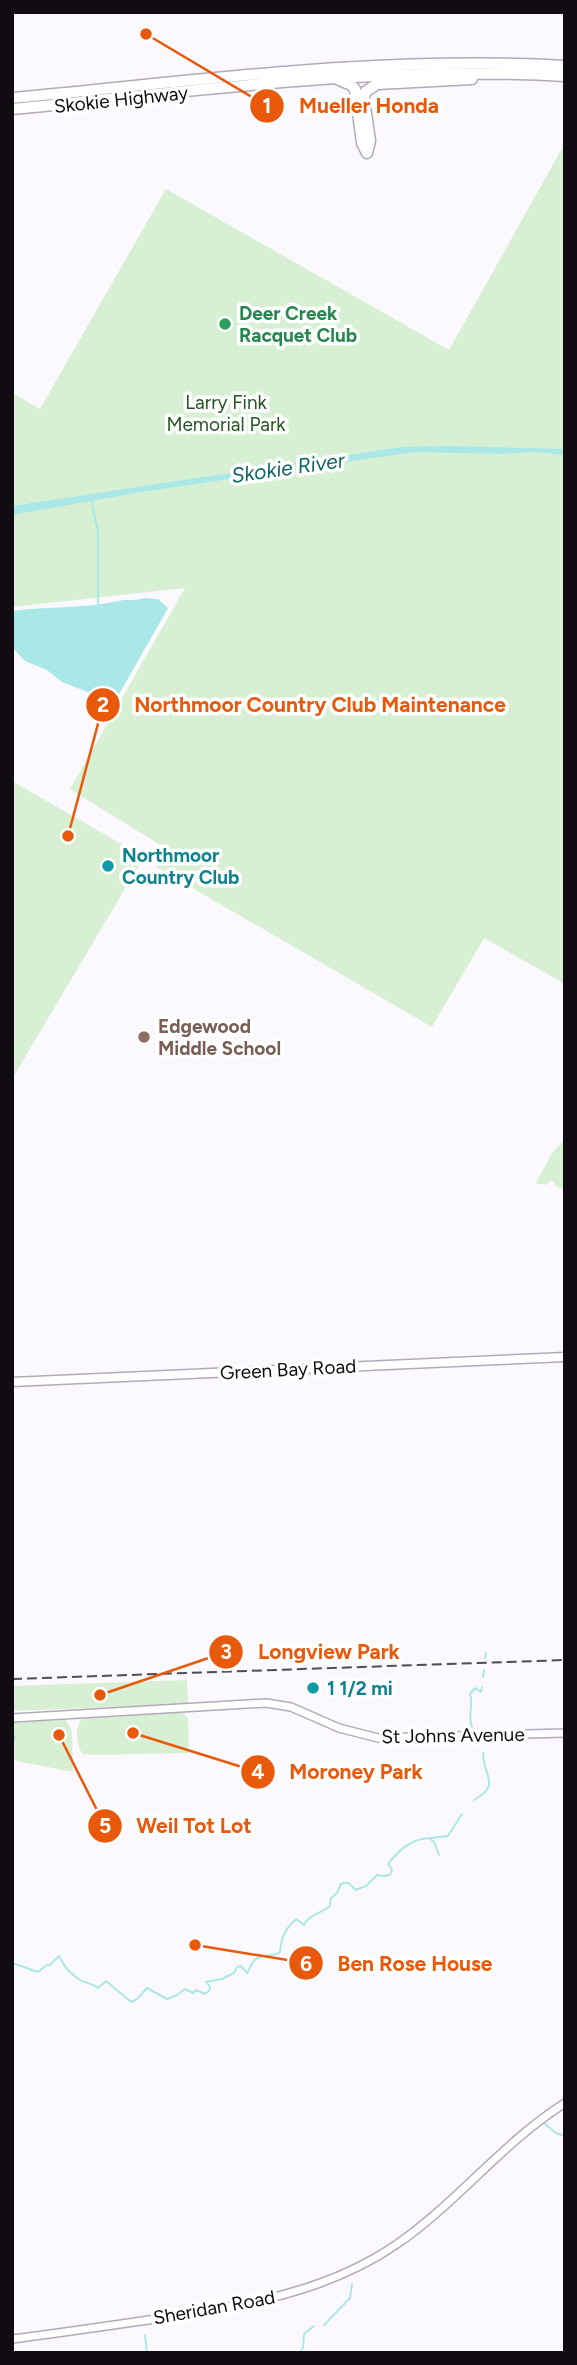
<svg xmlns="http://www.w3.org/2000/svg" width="577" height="2365" font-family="Figtree,sans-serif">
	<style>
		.green { fill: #d7f0d4 }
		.water { fill: #aae8e7 }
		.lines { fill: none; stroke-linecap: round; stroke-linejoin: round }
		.stream { stroke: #aae8e7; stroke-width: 2 }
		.tertiary-casing { stroke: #b4a9ba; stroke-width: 10 }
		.secondary-casing { stroke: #b4a9ba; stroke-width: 11 }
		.motorway-casing { stroke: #b4a9ba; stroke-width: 13 }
		.tertiary { stroke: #fff; stroke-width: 7 }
		.secondary { stroke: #fff; stroke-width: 8 }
		.motorway { stroke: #fff; stroke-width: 10 }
		.rail { stroke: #504c52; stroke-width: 2; stroke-dasharray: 10 5; stroke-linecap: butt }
		.leisure-dot { fill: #2e9e5b; stroke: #fff; stroke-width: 2.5 }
		.culture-dot { fill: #0f9aa8; stroke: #fff; stroke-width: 2.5 }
		.education-dot { fill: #8d6e63; stroke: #fff; stroke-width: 2.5 }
		.labels { text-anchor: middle; stroke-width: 7; stroke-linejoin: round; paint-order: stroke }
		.street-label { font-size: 19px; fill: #100c12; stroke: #fff }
		.leisure-label { font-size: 19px; font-weight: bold; fill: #27864d; stroke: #fff; text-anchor: start }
		.park-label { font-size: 19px; fill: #245222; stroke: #fff }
		.culture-label { font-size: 19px; font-weight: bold; fill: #0d838f; stroke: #fff; text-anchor: start }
		.education-label { font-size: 19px; font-weight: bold; fill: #785e54; stroke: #fff; text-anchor: start }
		.water-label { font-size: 21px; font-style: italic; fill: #106464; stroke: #fff }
		.leader { fill: none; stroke: #e8590c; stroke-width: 2.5 }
		.callout-dot { fill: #e8590c; stroke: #fff; stroke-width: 2.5 }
		.mark-label { font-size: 21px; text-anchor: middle; font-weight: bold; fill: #fff }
		.callout-label { font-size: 21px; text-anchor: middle; font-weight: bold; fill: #e8590c; stroke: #fff; stroke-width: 7; stroke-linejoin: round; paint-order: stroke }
	</style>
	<rect width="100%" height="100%" fill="#fbf9fd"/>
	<path class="green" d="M565 143V984L484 938 432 1027 156 867 165 848 70 789 185 588 12 607V393L40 409 166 189 449 350Z
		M12 781 144 857 12 1079Z
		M565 1139V1190L554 1185 555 1183 551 1180 546 1185 536 1183 552 1153Z
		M187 1680 188 1704 12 1711V1686Z
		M182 1712 188 1718 189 1753 96 1755 83 1754C76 1746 74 1727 82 1719Z
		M66 1720 72 1731 73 1772 12 1760V1722Z"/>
	<path class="water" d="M449 446 565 449V455L536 452 500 454 415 452 148 491 12 515V506L401 447Z
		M145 598 158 599 168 608 118 696 113 701 112 709 106 707 105 699 62 682 47 670 25 661 12 647V611C47 606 84 609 118 601 127 599 136 601 145 598Z"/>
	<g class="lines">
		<path class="stream" d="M91 498 98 533V605
			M485 1658 486 1653
			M483 1677 484 1670
			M472 1727C467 1715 474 1705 470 1694L475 1688 481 1692 482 1687
			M12 1747 15 1736
			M474 1800C502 1784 483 1777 483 1753
			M431 1838 448 1836 462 1814
			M12 1963 38 1972 47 1965H50L59 1956C64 1967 70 1974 82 1981 89 1984 92 1983 98 1988L106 1981 131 2002 137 1999 147 1988 167 1999 177 1995 185 1989 193 1993 196 1990 205 1994 209 1991 210 1987 206 1982 222 1979 234 1973 237 1967 241 1966 247 1973C250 1970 250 1965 253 1962 259 1953 272 1958 280 1952 281 1938 285 1929 296 1919L304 1925C308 1915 322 1913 330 1906L331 1898 337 1893 341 1884C348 1881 351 1884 355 1890L366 1886 377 1875 383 1876 390 1875 392 1869 388 1864C399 1850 411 1839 429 1838L434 1842 439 1855
			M545 2124 556 2133 565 2136
			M324 2325 350 2298 352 2284
			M145 2335 147 2353
			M299 2353 303 2348 304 2334 314 2326"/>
		<g class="tertiary-casing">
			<path id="tertiary" d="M12 1718 266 1703 291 1707 339 1728 378 1738 565 1733
				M12 2339C60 2333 107 2326 155 2319 239 2306 325 2294 397 2244 458 2202 503 2142 565 2103"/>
		</g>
		<g class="secondary-casing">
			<path id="secondary" d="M12 1382 565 1357"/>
		</g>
		<g class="motorway-casing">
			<path id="motorway" d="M339 80 351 85 355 89 362 143 367 153
				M12 98C196 81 380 55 565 66
				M12 109C196 91 380 65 565 76
				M367 153 370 141 364 99 365 92 377 84 472 79"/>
		</g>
		<use href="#tertiary" class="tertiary"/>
		<use href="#secondary" class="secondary"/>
		<use href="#motorway" class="motorway"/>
		<path class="rail" d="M12 1679 565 1660"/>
	</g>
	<circle class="leisure-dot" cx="225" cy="324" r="7"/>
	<g class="culture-dot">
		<circle cx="108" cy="866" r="7"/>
		<circle cx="313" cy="1688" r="7"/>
	</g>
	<circle class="education-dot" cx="144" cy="1037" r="7"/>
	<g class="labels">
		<g class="street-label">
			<text transform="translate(121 99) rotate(-6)" y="7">Skokie Highway</text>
			<text transform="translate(288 1369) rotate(-3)" y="7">Green Bay Road</text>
			<text transform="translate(453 1735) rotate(-1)" y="7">St Johns Avenue</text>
			<text transform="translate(214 2307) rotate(-10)" y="7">Sheridan Road</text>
		</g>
		<g class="leisure-label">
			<text x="239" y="320">Deer Creek<tspan x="239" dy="22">Racquet Club</tspan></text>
		</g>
		<g class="park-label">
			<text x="226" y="409">Larry Fink<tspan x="226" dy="22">Memorial Park</tspan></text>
		</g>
		<g class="culture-label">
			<text x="122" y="862">Northmoor<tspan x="122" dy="22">Country Club</tspan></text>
			<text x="327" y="1695">1 1/2 mi</text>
		</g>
		<g class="education-label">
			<text x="158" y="1033">Edgewood<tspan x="158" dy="22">Middle School</tspan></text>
		</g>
		<g class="water-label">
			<text transform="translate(288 468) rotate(-8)" y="7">Skokie River</text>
		</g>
	</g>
	<path class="leader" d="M146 34L267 106M68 836L103 705M100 1695L226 1652M133 1733L258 1772M59 1735L105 1826M195 1945L306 1963"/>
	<g class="callout-dot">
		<circle cx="146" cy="34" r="7"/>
		<circle cx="68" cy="836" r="7"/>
		<circle cx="100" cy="1695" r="7"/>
		<circle cx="133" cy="1733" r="7"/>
		<circle cx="59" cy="1735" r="7"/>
		<circle cx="195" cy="1945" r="7"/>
		<circle cx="267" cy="106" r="18"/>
		<circle cx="103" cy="705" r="18"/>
		<circle cx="226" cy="1652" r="18"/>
		<circle cx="258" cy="1772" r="18"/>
		<circle cx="105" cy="1826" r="18"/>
		<circle cx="306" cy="1963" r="18"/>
	</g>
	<g class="mark-label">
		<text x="267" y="113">1</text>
		<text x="103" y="712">2</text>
		<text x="226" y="1659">3</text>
		<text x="258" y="1779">4</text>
		<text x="105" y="1833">5</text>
		<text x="306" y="1971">6</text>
	</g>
	<g class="callout-label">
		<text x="369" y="113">Mueller Honda</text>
		<text x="320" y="712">Northmoor Country Club Maintenance</text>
		<text x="329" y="1659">Longview Park</text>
		<text x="356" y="1779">Moroney Park</text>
		<text x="194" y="1833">Weil Tot Lot</text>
		<text x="415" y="1971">Ben Rose House</text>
	</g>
	<rect width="577" height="2365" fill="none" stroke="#100c12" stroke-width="28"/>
</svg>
